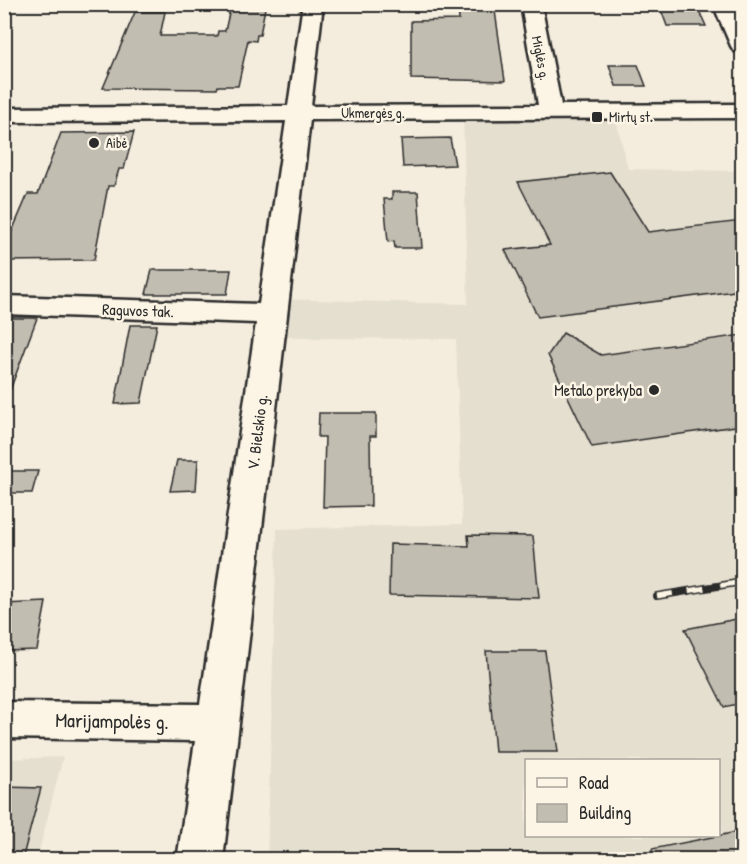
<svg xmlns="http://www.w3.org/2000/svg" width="747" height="864" font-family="'Patrick Hand',sans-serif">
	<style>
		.built { fill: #e5dfd0; fill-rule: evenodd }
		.building { fill: #c2bdb1; stroke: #2b2b2b; stroke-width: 1.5 }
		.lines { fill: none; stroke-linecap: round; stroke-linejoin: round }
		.minor-casing { stroke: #2b2b2b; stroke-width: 5 }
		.minor { fill: #fcf5e5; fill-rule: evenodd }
		.rail-casing { stroke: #2b2b2b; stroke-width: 8 }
		.rail { stroke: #fcf5e5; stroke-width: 5; stroke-dasharray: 16; stroke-linecap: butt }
		.poi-dot { fill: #2b2b2b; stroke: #fcf5e5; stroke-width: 2 }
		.labels { text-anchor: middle; stroke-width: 5; stroke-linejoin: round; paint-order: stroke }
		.far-street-label { font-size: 14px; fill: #2b2b2b; stroke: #fcf5e5 }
		.far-poi-label { font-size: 14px; fill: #2b2b2b; stroke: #fcf5e5; text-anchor: start }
		.street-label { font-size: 16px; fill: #2b2b2b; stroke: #fcf5e5 }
		.poi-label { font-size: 16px; fill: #2b2b2b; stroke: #fcf5e5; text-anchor: end }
		.near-street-label { font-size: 20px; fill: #2b2b2b; stroke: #fcf5e5 }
	</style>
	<rect width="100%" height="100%" fill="#f4edde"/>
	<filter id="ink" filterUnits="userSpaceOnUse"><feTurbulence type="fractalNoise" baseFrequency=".0167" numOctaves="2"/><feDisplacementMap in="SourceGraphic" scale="12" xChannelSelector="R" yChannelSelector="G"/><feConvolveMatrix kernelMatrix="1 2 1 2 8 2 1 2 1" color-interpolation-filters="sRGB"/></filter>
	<g filter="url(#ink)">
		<path class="built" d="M614 111 628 169 742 171V859L267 860 277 529 462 524 456 339 298 338 269 335 274 299 468 304 463 112ZM526 760H718V836H526Z
			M63 757 37 859H5L4 759Z"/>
		<path class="building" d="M235 4H265V8L260 35H257L256 41 248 40 238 86H218L217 89 103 88 135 12H165L160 36H217L218 31H225L230 9 234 8Z
			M458 4H494L505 81 411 79V21L459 20Z
			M659 4H696L706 26H667Z
			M609 65H638L646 86H616Z
			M134 132 124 169H119L114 186H108L94 260 4 261V250L28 194H38L61 133Z
			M450 138 455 165 403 167 401 139Z
			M610 172 648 232 742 221V290L538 317 505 250 550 245 518 182Z
			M392 192H418L422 248H395L394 241 388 242 384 199H392Z
			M152 270H231L227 294H146Z
			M4 318H37L7 398H4Z
			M130 325H157L141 403 115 404Z
			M563 333 601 355 742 335V425L592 447 548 355Z
			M319 413H376V436H370L371 506 323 507 325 437H318Z
			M177 460H198L196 490 170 491Z
			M11 471H38L32 493H4Z
			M468 535 533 536 539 598 389 595 390 544 469 546Z
			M46 602 37 650 4 651V604Z
			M742 618V703L724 707 685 629Z
			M486 651H545L558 752H495Z
			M4 787 41 788 22 860H4Z
			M742 831V860H653L652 849Z"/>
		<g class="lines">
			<g class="minor-casing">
				<path id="minor" d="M303 4H323L311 106 538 105 521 4H541L561 105 742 104V118L310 120 223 860H177L195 741 4 738V702L200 704 256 323 4 314V296L259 304 286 121 4 122V108L288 106Z
					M713 4H734L742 24V52L734 51 731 46Z"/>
			</g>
			<use href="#minor" class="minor"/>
			<g class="rail-casing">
				<path id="rail" d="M657 596 742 582"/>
			</g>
			<use href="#rail" class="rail"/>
		</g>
	</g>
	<g class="poi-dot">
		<rect x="591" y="111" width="12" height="12" rx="3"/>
		<circle cx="94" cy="143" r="6"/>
		<circle cx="654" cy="390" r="6"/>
	</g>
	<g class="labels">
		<g class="far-street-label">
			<text transform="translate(541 58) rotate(79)" y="5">Miglės g.</text>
			<text x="373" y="118">Ukmergės g.</text>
		</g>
		<g class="far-poi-label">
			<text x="609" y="122">Mirtų st.</text>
			<text x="106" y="148">Aibė</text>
		</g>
		<g class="street-label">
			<text transform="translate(138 310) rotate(2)" y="6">Raguvos tak.</text>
			<text transform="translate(257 432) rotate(-83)" y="6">V. Bielskio g.</text>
		</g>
		<g class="poi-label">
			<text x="642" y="396">Metalo prekyba</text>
		</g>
		<g class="near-street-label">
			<text transform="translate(112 721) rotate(1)" y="7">Marijampolės g.</text>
		</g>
	</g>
	<rect width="747" height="864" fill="none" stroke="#fcf5e5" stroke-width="24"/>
	<rect x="12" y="12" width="723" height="840" fill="none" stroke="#2b2b2b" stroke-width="2" filter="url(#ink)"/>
	<rect x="525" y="759" width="195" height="78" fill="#fcf5e5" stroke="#a8a49b" stroke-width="1.5"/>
	<rect x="537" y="778" width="30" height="9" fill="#fcf5e5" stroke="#a8a49b" stroke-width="1.5"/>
	<text x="579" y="789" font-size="18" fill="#2b2b2b">Road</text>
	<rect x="537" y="804" width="30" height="18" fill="#c2bdb1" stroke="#a8a49b" stroke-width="1.5"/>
	<text x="579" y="819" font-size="18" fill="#2b2b2b">Building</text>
</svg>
